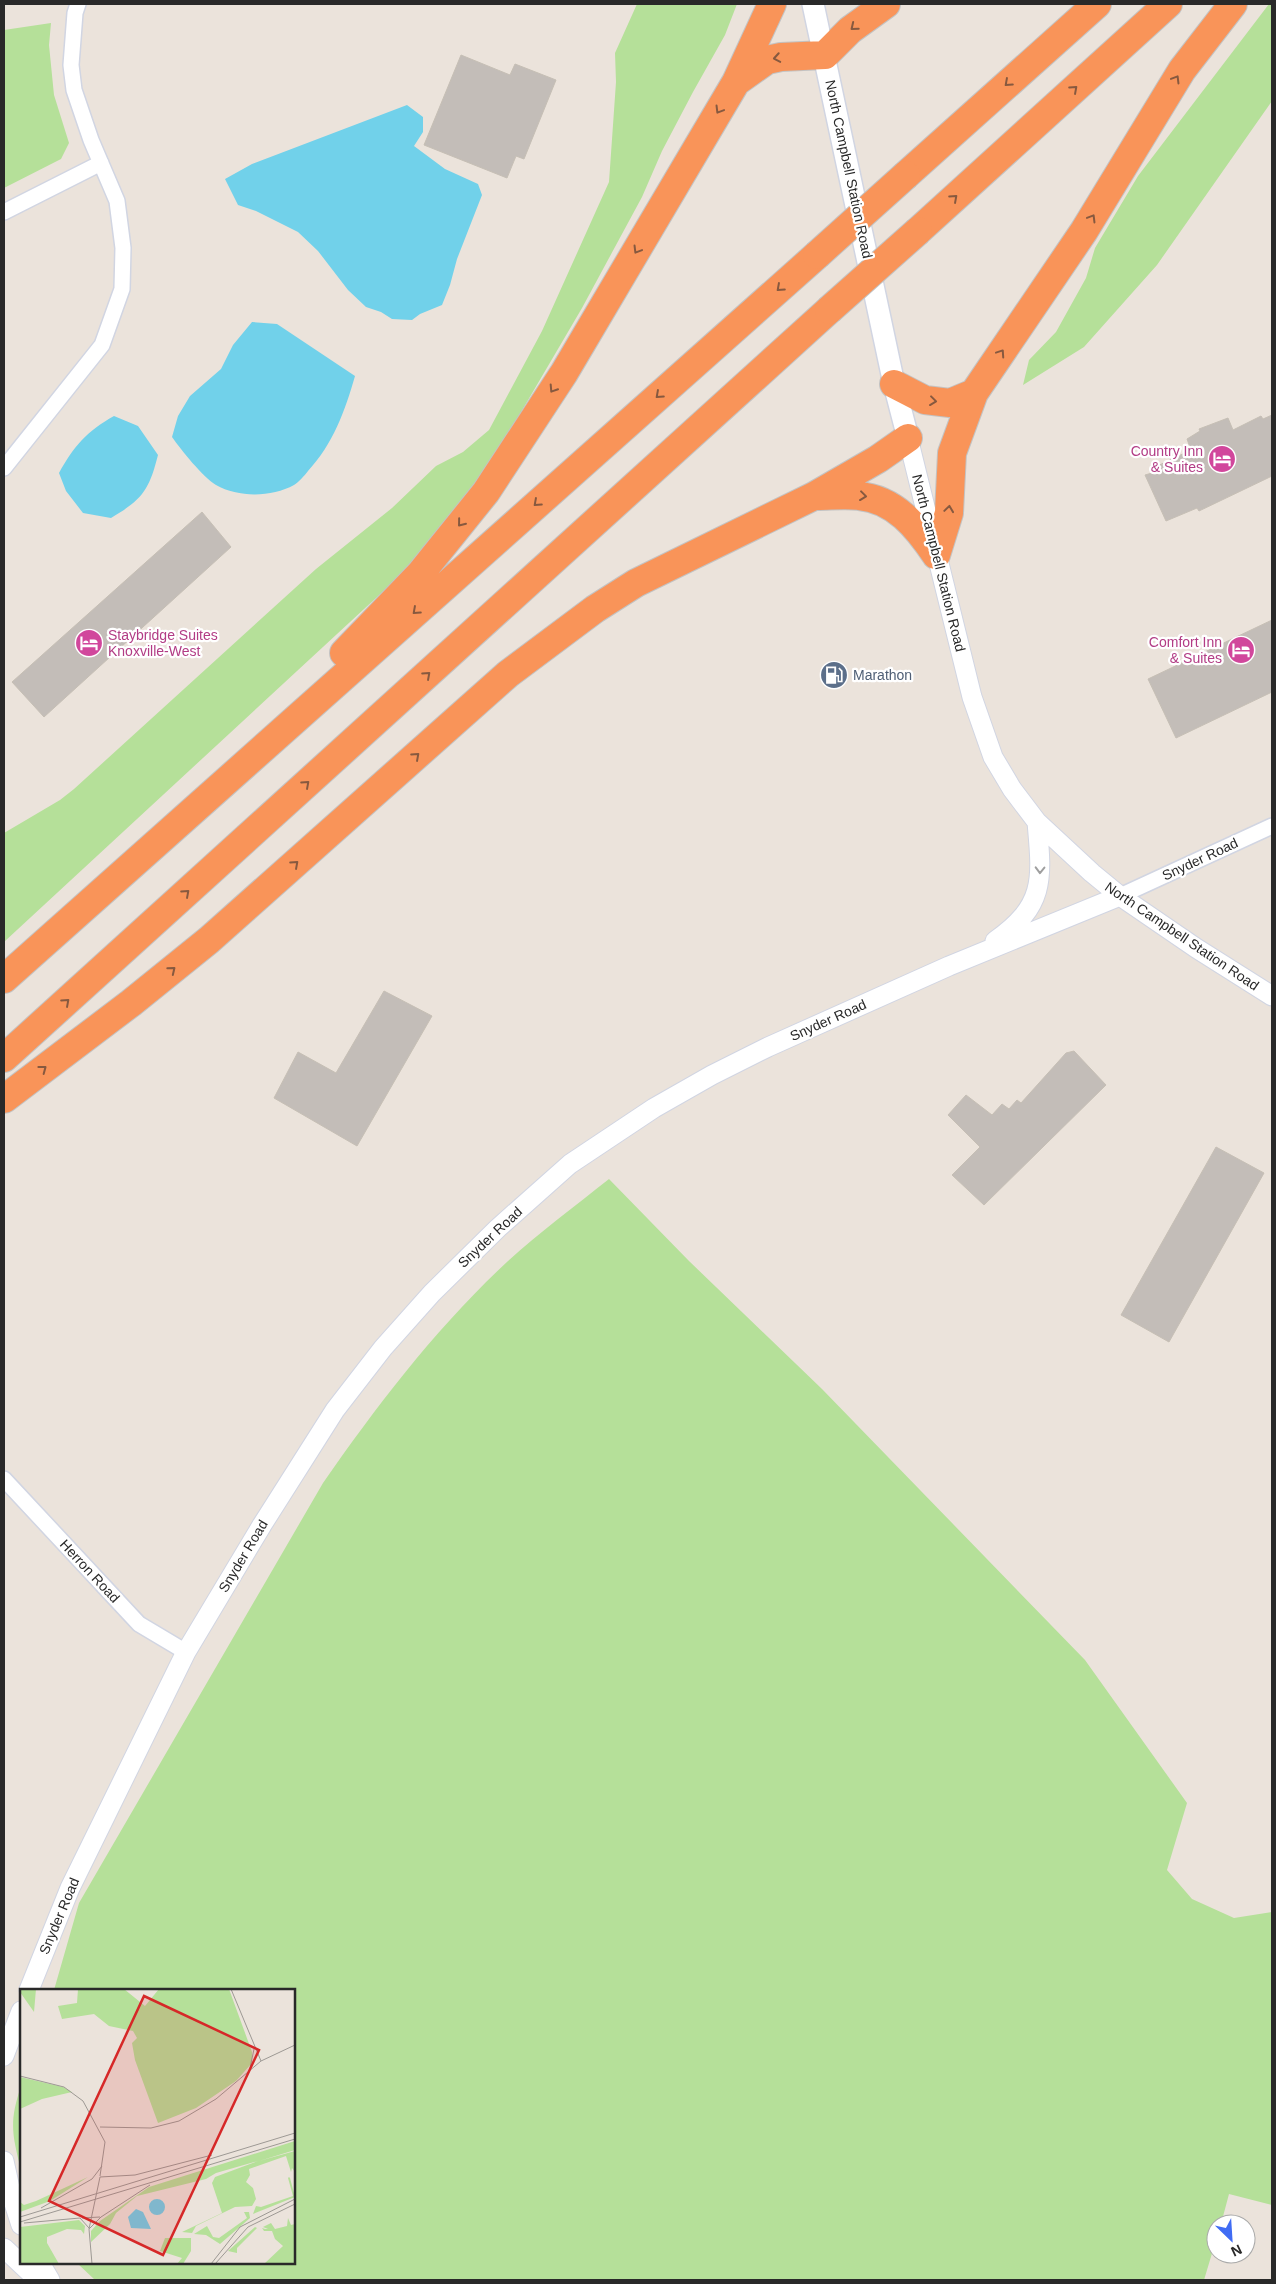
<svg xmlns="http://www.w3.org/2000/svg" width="1276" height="2284" font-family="Arial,sans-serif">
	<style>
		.green { fill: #b5e099 }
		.water { fill: #71d1ea }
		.building { fill: #c3bdb8; stroke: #c6bfb5 }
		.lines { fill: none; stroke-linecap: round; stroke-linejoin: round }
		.minor-casing { stroke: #d1d5e2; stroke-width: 18 }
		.tertiary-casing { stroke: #d1d5e2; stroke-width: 21 }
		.secondary-casing { stroke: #d1d5e2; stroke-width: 24 }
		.motorway-casing { stroke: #c3c3c3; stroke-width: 30 }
		.minor { stroke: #fff; stroke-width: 15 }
		.tertiary { stroke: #fff; stroke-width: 19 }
		.secondary { stroke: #fff; stroke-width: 21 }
		.motorway { stroke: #f99459; stroke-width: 28 }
		.motorway-bridge-casing { stroke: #c3c3c3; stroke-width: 30; stroke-linecap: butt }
		.motorway-bridge { stroke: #f99459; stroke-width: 28 }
		.oneway { stroke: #87593f }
		.oneway2 { stroke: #9f9f9f }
		.labels { text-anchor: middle; stroke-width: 4.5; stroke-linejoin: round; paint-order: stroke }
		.street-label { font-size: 14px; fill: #292929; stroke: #fff }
		.hotel-label { font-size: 14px; fill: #b23c85; stroke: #fff; text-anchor: end }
		.service-label { font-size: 14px; fill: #4e5e75; stroke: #fff; text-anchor: start }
		.inset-road { fill: none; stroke: #9d9994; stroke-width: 1 }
		.view { fill: #d62828; fill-opacity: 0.15; stroke: #d62828; stroke-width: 2.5 }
		.inset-edge { fill: none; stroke: #292929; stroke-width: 2.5 }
	</style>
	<rect width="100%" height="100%" fill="#ebe3db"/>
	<path class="green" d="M637 4H737L725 35 693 92 662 151 642 197 582 308 494 458 416 561 4 942V833L60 800 74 789 316 569 392 508 436 466 463 452 489 430 542 331 609 182 616 82 615 53Z
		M1269 4H1272V101L1157 265 1084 347 1023 385 1029 360 1056 332 1086 278 1095 248 1138 176Z
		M51 23 49 45 54 95 69 143 61 159 4 188V30Z
		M609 1179 689 1261 822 1389 1085 1660 1187 1803 1167 1870 1192 1899 1234 1918 1272 1912V2205L1229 2194 1221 2224H1216V2240L1204 2280H95L77 2263H294V1990H54L79 1903 323 1483C378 1404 437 1327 508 1261 540 1232 575 1206 609 1179Z
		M21 2086V2170C12 2134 9 2122 21 2086Z"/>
	<path class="water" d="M407 105 423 117V132L414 146 445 169 478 184 482 195 457 259 450 285 442 305 420 314 412 320 392 319 381 312 366 307 348 290 318 251 298 232 256 211 238 205 225 179 252 164Z
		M252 322 277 324 355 376C345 411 333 444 308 471 304 476 299 482 294 485 272 497 239 498 216 485 203 477 181 450 172 437L178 416 190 396 221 369 233 345Z
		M114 416 138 426 158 455C149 490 143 499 111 518L83 513 66 491 59 473C74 446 87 431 114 416Z"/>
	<path class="building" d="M461 55 510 75 515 64 556 80 524 159 516 156 507 178 424 145Z
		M1272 415V476L1199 511 1197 508 1166 521 1145 475 1152 473 1151 469 1191 450 1187 439 1200 431 1199 429 1228 418 1233 430 1261 416 1263 419Z
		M202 512 231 547 44 717 12 682Z
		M1272 620V692L1176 738 1148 679Z
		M384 991 432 1016 357 1146 274 1098 298 1052 336 1073Z
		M1074 1051 1106 1085 984 1205 952 1175 980 1147 948 1115 966 1095 992 1115 1002 1104 1009 1109 1017 1100 1021 1103 1066 1053Z
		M1216 1147 1264 1173 1169 1342 1121 1315Z"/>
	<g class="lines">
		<g class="minor-casing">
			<path id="minor" d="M4 212 101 163
				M4 468 102 345 122 289 123 248 117 201 91 140 74 90 71 65 75 13 78 4
				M1120 896 1272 826
				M4 1479 139 1624 186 1652"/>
		</g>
		<g class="tertiary-casing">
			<path id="tertiary" d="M908 438 972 697 993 757 1012 789 1037 822 1092 873 1120 896 1196 948 1272 996
				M995 941C1046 905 1042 879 1037 822
				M29 1990 70 1888 186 1652 262 1525 335 1410 383 1348 432 1293 498 1228 570 1164 654 1108 712 1075 768 1047 949 966 1120 896
				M4 2056 21 2011
				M4 2161 12 2197 21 2225
				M4 2248 38 2280
				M40 2263 50 2280"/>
		</g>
		<g class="secondary-casing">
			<path id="secondary" d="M813 4 894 384 908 438"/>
		</g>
		<g class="motorway-casing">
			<path id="motorway" d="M736 82 767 60 781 57 825 55 850 30 886 4
				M906 175 1097 4
				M918 231 1168 4
				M894 384 925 400 950 403 974 393
				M817 496C831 496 846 494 859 496 895 499 918 528 936 555
				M936 555 949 513 952 453 974 393 1084 231 1182 70 1233 4
				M344 653 420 574 486 492 564 373 736 82 772 4
				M4 979 817 255
				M4 1058 829 310
				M4 1099 131 1003 209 940 508 674 595 609 636 583 814 496 878 459 908 438"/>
		</g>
		<use href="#minor" class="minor"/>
		<use href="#tertiary" class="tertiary"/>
		<use href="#secondary" class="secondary"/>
		<use href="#motorway" class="motorway"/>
		<g class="motorway-bridge-casing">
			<path id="motorway-bridge" d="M817 255 906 175
				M829 310 918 231"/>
		</g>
		<use href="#motorway-bridge" class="motorway-bridge"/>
	</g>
	<defs><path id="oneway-chevron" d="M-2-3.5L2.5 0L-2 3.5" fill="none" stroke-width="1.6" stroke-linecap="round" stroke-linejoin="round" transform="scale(1.25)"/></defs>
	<g class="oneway">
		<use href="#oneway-chevron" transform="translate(854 27) rotate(141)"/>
		<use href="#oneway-chevron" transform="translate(777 58) rotate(170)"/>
		<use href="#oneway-chevron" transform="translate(1176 79) rotate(-59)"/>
		<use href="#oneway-chevron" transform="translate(1008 83) rotate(138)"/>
		<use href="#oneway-chevron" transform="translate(1074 89) rotate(-42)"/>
		<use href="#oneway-chevron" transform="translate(719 110) rotate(121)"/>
		<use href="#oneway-chevron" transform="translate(954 198) rotate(-42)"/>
		<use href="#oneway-chevron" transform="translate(1092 218) rotate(-59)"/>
		<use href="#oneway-chevron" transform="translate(637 250) rotate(121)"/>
		<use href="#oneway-chevron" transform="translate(780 288) rotate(138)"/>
		<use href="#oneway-chevron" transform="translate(1001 353) rotate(-56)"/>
		<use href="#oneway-chevron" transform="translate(553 389) rotate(123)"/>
		<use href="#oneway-chevron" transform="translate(659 395) rotate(138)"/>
		<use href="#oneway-chevron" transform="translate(933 401) rotate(7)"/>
		<use href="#oneway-chevron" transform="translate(863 496) rotate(7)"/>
		<use href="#oneway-chevron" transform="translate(537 503) rotate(138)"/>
		<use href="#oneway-chevron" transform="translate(949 509) rotate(-82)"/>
		<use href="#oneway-chevron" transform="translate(461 523) rotate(129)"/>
		<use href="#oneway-chevron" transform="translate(416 611) rotate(138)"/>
		<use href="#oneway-chevron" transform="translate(427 675) rotate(-42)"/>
		<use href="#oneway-chevron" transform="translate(416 756) rotate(-42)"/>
		<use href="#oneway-chevron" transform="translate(306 784) rotate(-42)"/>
		<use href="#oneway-chevron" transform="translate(295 864) rotate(-42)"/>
		<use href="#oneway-chevron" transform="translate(186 893) rotate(-42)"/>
		<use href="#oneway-chevron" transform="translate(172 970) rotate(-39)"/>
		<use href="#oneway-chevron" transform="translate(66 1002) rotate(-42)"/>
		<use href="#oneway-chevron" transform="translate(43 1069) rotate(-37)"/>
	</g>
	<use class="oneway2" href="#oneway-chevron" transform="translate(1040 870) rotate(91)"/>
	<defs>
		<g id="hotel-disc" transform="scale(1.4375)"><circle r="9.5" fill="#d1479c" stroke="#fff"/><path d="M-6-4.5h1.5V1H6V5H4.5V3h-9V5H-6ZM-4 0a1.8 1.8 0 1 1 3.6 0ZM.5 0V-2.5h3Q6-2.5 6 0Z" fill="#fff"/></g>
		<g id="fuel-disc" transform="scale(1.4375)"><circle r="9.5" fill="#5c6f8a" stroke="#fff"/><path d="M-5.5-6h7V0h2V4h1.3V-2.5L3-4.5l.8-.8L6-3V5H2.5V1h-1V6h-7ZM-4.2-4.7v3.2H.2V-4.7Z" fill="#fff"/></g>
	</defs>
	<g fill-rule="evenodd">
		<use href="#hotel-disc" x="1222" y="459"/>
		<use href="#hotel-disc" x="89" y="643"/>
		<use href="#hotel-disc" x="1241" y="650"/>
		<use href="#fuel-disc" x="834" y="675"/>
	</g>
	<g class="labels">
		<g class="street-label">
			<text transform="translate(849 169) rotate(78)" y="5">North Campbell Station Road</text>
			<text transform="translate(939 563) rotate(76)" y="5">North Campbell Station Road</text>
			<text transform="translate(1200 859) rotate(-25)" y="5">Snyder Road</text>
			<text transform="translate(1182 936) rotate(34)" y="5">North Campbell Station Road</text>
			<text transform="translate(828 1020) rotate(-24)" y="5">Snyder Road</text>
			<text transform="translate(490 1237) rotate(-43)" y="5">Snyder Road</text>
			<text transform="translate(243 1556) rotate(-59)" y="5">Snyder Road</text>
			<text transform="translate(90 1571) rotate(47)" y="5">Herron Road</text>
			<text transform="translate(59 1916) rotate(-67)" y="5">Snyder Road</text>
		</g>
		<g class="hotel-label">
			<text x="1203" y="456">Country Inn<tspan x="1203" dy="16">&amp; Suites</tspan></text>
			<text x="108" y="640" text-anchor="start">Staybridge Suites<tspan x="108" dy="16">Knoxville-West</tspan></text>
			<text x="1222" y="647">Comfort Inn<tspan x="1222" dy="16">&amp; Suites</tspan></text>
		</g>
		<g class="service-label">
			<text x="853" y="680">Marathon</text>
		</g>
	</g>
	<g transform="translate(20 1989)">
		<rect width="275" height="275" fill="#ebe3db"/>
		<path d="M0 0H16L14 23 0 3ZM58 0H104L125 17 139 0H209L232 63V74L216 92 176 119 138 134 115 71 112 54 117 49 113 42 89 37 74 25 42 30 38 17 57 14ZM0 88 43 98 52 103 22 110 0 120ZM275 152V161L239 172 275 162V183L272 179 271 183 266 167 229 180 230 186 226 193 233 199 236 210 232 217 215 218 176 237 172 244 162 243 202 224 192 194 195 188 238 172 196 184 186 190 117 207 96 224 90 235 71 253V242L80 232 129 198ZM68 188 30 212 0 223V213L4 216 16 212ZM268 189 269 188 270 189 275 208 233 225 236 217 241 218 273 207ZM224 223H229L230 229 200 255 186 246 174 245 187 237 193 248 199 249 227 229ZM268 229 271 236 275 235V275H244L263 257 255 250 252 242H244L242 239 245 240H248L243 238 251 234 255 240 267 237ZM59 231 65 237 64 245 61 241 47 240 27 248V254L39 275H0V238ZM235 238 237 239 217 259V264L208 262ZM145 249H171V262L163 275H157L162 269 140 262Z" fill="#b5e099"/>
		<path d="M129 218a8 8 0 1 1 16 0a8 8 0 1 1-16 0ZM116 220 123 223 131 240 111 239 108 228Z" fill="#71d1ea"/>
		<path class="inset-road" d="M211 0 241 72M230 79 234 60M0 87 44 98 63 112 85 153 80 187M80 138 131 139 159 132 196 110 241 72 275 56M80 188 115 186 192 166M21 219 72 190 82 177M0 228 275 144M62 229 80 228M0 233 275 150M4 234 60 229 69 239M69 240 81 228 130 196M72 275 69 240 80 188M191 275 220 238 275 210M195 275 228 238 275 215"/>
		<path class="view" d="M124 7 239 61 143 266 29 212Z"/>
		<rect width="275" height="275" class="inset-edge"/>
	</g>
	<rect width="1276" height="2284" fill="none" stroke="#292929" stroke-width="10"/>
	<g transform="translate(1231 2239) rotate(155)"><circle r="24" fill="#ffffff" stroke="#a9a9a9"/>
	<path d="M0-4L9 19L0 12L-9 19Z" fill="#406cf4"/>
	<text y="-8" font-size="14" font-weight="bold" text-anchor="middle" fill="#292929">N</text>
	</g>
</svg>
